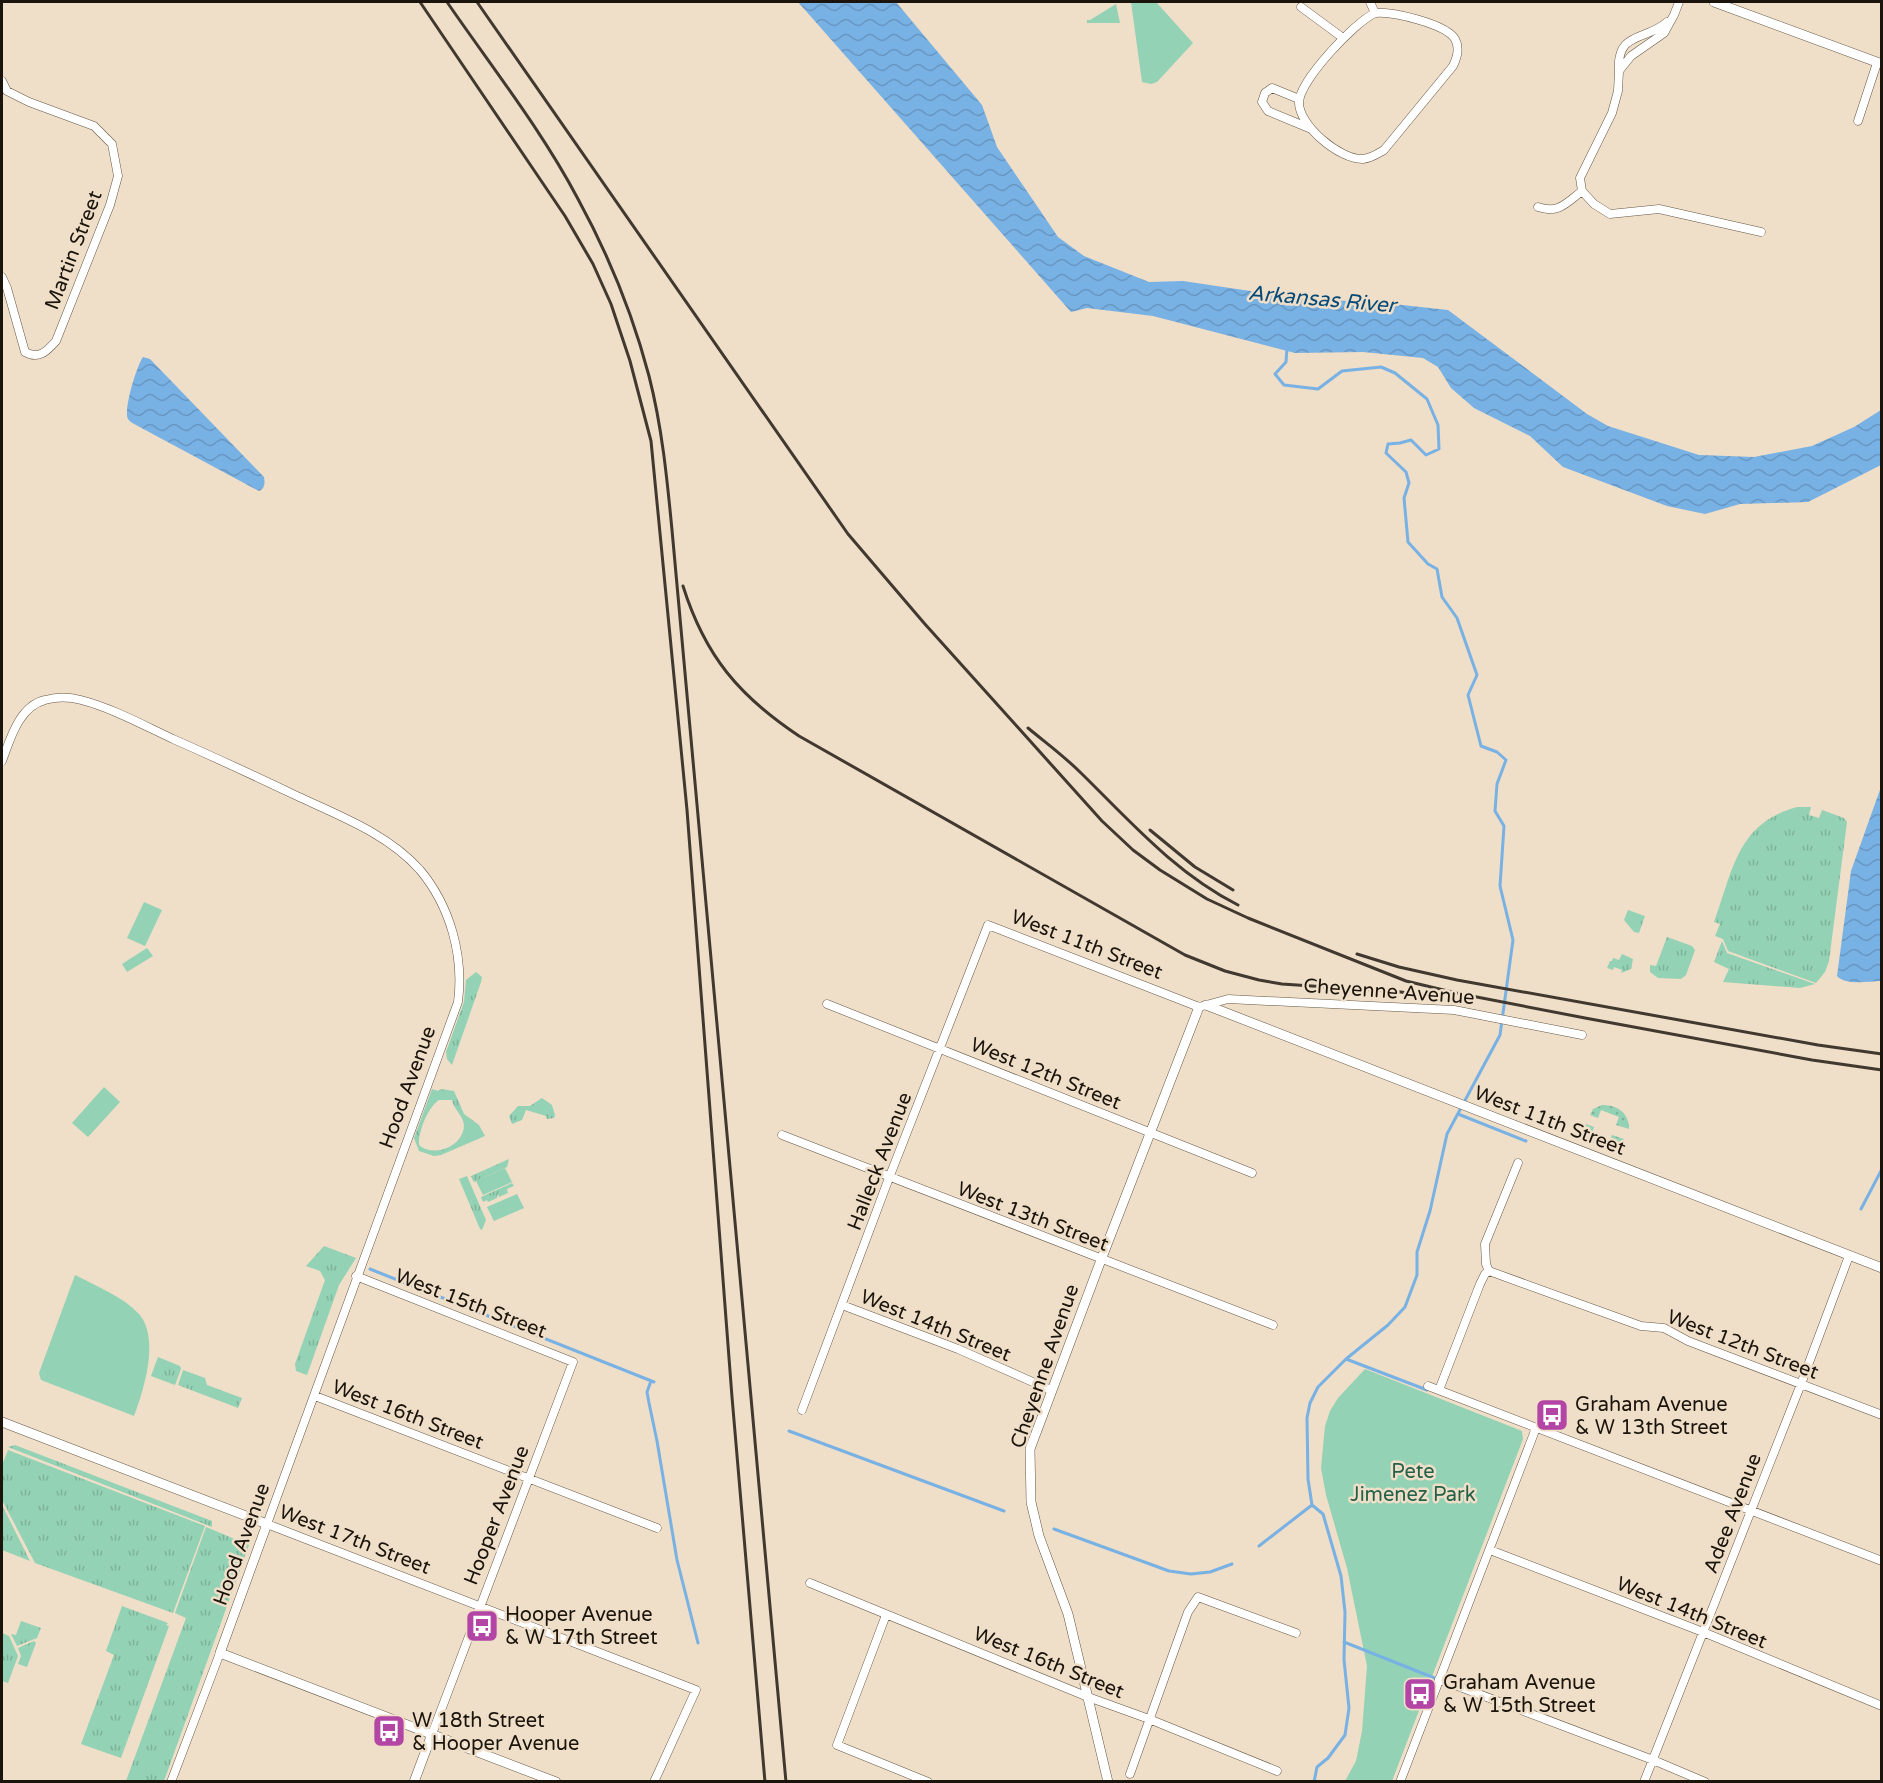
<svg xmlns="http://www.w3.org/2000/svg" width="1883" height="1783" font-family="'Varela Round',sans-serif">
	<style>
		.grass { fill: url(#grass-tufts); fill-rule: evenodd }
		.park { fill: #93d2b5 }
		.garden { fill: url(#garden-dots) }
		.water { fill: url(#water-waves) }
		.lines { fill: none; stroke-linecap: round; stroke-linejoin: round }
		.stream { stroke: #78b1e4; stroke-width: 3 }
		.minor-casing { stroke: #655744; stroke-width: 9 }
		.tertiary-casing { stroke: #655744; stroke-width: 10 }
		.minor { stroke: #fff; stroke-width: 8 }
		.tertiary { stroke: #fff; stroke-width: 9 }
		.rail { stroke: #41392f; stroke-width: 3 }
		.labels { text-anchor: middle; stroke-width: 5; stroke-linejoin: round; paint-order: stroke }
		.street-label { font-size: 20px; fill: #1a140c; stroke: #efdec8 }
		.poi-label { font-size: 20px; fill: #1a140c; stroke: #efdec8; text-anchor: start }
		.park-label { font-size: 20px; fill: #236148; stroke: #efdec8 }
		.water-label { font-size: 21px; font-style: italic; fill: #044a79; stroke: #efdec8 }
	</style>
	<defs>
		<pattern id="grass-tufts" width="24" height="20" patternUnits="userSpaceOnUse" patternTransform="scale(1.5)"><rect width="24" height="20" fill="#93d2b5"/><path d="M3 7l-1-3M5 7V3M7 7l1-3M15 17l-1-3M17 17v-4M19 17l1-3" fill="none" stroke="#7eb39a"/></pattern>
		<pattern id="garden-dots" width="8" height="8" patternUnits="userSpaceOnUse" patternTransform="scale(1.5)"><rect width="8" height="8" fill="#93d2b5"/><path d="M2 2h.1M6 6h.1" fill="none" stroke="#7eb39a" stroke-width="1.8" stroke-linecap="round"/></pattern>
		<pattern id="water-waves" width="16" height="10" patternUnits="userSpaceOnUse" patternTransform="scale(1.5)"><rect width="16" height="10" fill="#78b1e4"/><path d="M0 5q4-4 8 0t8 0" fill="none" stroke="#6797c2"/></pattern>
	</defs>
	<rect width="100%" height="100%" fill="#efdec8"/>
	<path class="grass" d="M1797 807H1811L1809 815 1819 818 1822 810 1844 818 1847 822 1829 961 1825 972 1816 983 1728 951 1723 939 1715 936 1720 924 1714 922C1733 870 1737 823 1797 807Z
		M1628 910 1645 916 1639 933 1634 932 1624 920Z
		M1667 937 1692 946 1695 950 1686 975 1681 979 1658 978 1650 972V965L1656 966Z
		M1722 941 1727 953 1815 984 1800 988 1723 982 1729 969 1714 962Z
		M1622 954 1633 959 1631 969 1621 973 1622 970 1614 967 1613 970 1607 968 1610 961H1612L1613 958 1619 960Z
		M476 972 482 977 481 982 452 1065 447 1059 446 1052 464 1002 466 980Z
		M432 1089 438 1091 441 1089 454 1091 464 1114 479 1125 485 1136 441 1155 434 1156 419 1151 414 1138ZM439 1100H452C454 1110 464 1116 464 1126 463 1147 433 1158 419 1145 418 1132 428 1107 439 1100Z
		M542 1098 552 1105 555 1115 554 1118 547 1119 546 1116 526 1110 522 1120 512 1124 509 1116 518 1106H530Z
		M509 1159 507 1167 474 1182 471 1176Z
		M467 1176 486 1220 482 1230 480 1229 459 1179Z
		M512 1183 514 1186 507 1189 508 1193 499 1197 498 1194 497 1198 488 1202 487 1200 483 1202 481 1197Z
		M324 1246 356 1258 339 1285 307 1375 296 1371 295 1364 325 1280 320 1271 306 1266Z
		M158 1357 180 1366 181 1369 175 1385 151 1376Z
		M183 1370 205 1378 207 1385 242 1398 238 1408 178 1385Z
		M15 1445 212 1521V1527L8 1447Z
		M8 1450 205 1526 173 1613 35 1563 2 1500V1465Z
		M2 1505 30 1561 2 1550Z
		M206 1527 249 1545 164 1781H126L186 1618 175 1613Z
		M122 1606 168 1623 166 1625 169 1626 121 1758 81 1744 114 1655 106 1651Z
		M21 1621 41 1628 37 1638 17 1646 11 1634 16 1635Z
		M2 1633 9 1636 18 1656 8 1683 2 1681Z
		M34 1641 36 1643 27 1667 18 1664 21 1656 18 1648Z"/>
	<path class="park" d="M1131 2H1156L1193 43 1157 82 1151 84 1142 82Z
		M1116 4 1120 23H1087V20H1090Z
		M144 902 162 910 145 946 127 938Z
		M147 948 153 956 127 972 122 964Z
		M104 1087 120 1102 88 1137 72 1123Z
		M505 1168 512 1182 483 1195 476 1181Z
		M517 1194 524 1208 494 1221 487 1207Z
		M75 1275C96 1286 122 1296 139 1314 160 1338 144 1390 134 1416L41 1380 39 1373Z
		M1365 1369 1522 1431 1523 1439 1392 1781H1345L1356 1761 1362 1731 1367 1666 1347 1568 1326 1495 1321 1468 1325 1426 1330 1411 1338 1398Z"/>
	<path class="garden" d="M1602 1105C1618 1105 1629 1113 1629 1129L1616 1125 1619 1117 1601 1110 1598 1118 1590 1115 1593 1109Z
		M1586 1124 1594 1127 1592 1134 1610 1141 1612 1135 1624 1139 1613 1148C1601 1148 1589 1143 1584 1132Z"/>
	<path class="water" d="M798 2H896L982 105 997 147 1058 237 1084 256 1149 282 1183 281 1303 299 1375 302 1448 310 1587 414 1608 426 1699 455 1754 457 1812 446 1854 427 1881 410V465L1808 502 1740 504 1705 514 1667 506 1563 467 1530 436 1474 408 1451 388 1438 367 1423 358 1363 352 1295 353 1153 316 1087 308 1071 312Z
		M143 357 150 359 264 477C265 483 265 488 259 491L136 425C133 423 130 422 128 419 123 410 137 365 143 357Z
		M1881 787V981C1869 981 1846 986 1837 976L1851 871Z"/>
	<g class="lines">
		<path class="stream" d="M1287 347 1286 362 1275 374 1284 385 1318 389 1342 371 1381 367 1395 373 1427 399 1438 425 1439 449 1426 455 1411 440 1400 443 1388 444 1386 453 1406 472 1409 483 1404 498 1408 542 1428 564 1437 569 1442 597 1457 618 1477 675 1468 695 1481 746 1497 752 1506 760 1497 784 1495 811 1504 826 1500 886 1513 940 1500 1035 1447 1134 1430 1211 1417 1252V1275L1405 1307 1388 1325 1346 1359 1318 1387 1310 1403 1307 1418 1308 1479 1312 1505 1323 1514 1341 1576 1345 1612 1344 1660 1349 1708 1345 1735 1328 1758 1317 1767 1314 1782
			M1458 1114 1526 1141
			M1861 1209 1882 1169
			M370 1269 654 1382
			M1346 1359 1427 1390
			M651 1381 647 1392 649 1403 657 1441 677 1560 698 1643
			M789 1431 1004 1511
			M1054 1529 1169 1571 1191 1574 1210 1572 1232 1564
			M1259 1546 1312 1505
			M1344 1642 1437 1679"/>
		<g class="minor-casing">
			<path id="minor" d="M1370 2 1375 13
				M1679 2 1674 15 1664 33 1631 56 1619 71 1618 91 1612 113 1580 178 1582 191 1594 204 1610 214 1659 209 1761 232
				M1301 7 1343 38
				M1375 13C1392 11 1446 24 1455 39 1460 48 1457 58 1453 66L1384 150C1377 154 1372 158 1363 159 1340 160 1298 125 1299 102 1300 80 1355 22 1375 13Z
				M1619 71C1616 31 1646 41 1667 22
				M2 81 7 91 29 102 94 126 112 144 118 176 110 205 56 341C47 351 39 360 25 352L7 288 2 277
				M1299 99 1272 88 1265 93 1262 102 1268 111 1309 128
				M1858 121 1877 63
				M1538 207C1559 214 1566 203 1582 191
				M2 761C10 740 19 706 45 700 56 697 70 697 81 700 112 708 143 725 173 739 214 757 255 776 297 796 340 816 388 834 420 870 450 906 464 955 458 1002L267 1524 696 1690 654 1782
				M827 1004 1252 1173
				M782 1135 1273 1325
				M1489 1271 1641 1326 1664 1328 1688 1341 1882 1415
				M1489 1271 1486 1264 1485 1244 1518 1163
				M356 1276 573 1362 432 1734
				M842 1305 958 1349 1051 1390
				M1428 1386 1882 1561
				M1439 1390 1480 1284 1485 1274 1489 1271
				M315 1396 657 1528
				M802 1410 889 1178 988 925 1199 1007 1228 999 1454 1010 1582 1035
				M1490 1550 1703 1632 1882 1706
				M810 1583 1088 1697 1149 1719 1277 1771
				M886 1615 837 1745 928 1782
				M1439 1679 1653 1760 1705 1782
				M1130 1774 1188 1612 1198 1597 1296 1633
				M171 1782 220 1653
				M1400 1782 1536 1428
				M1644 1782 1801 1384 1849 1256"/>
		</g>
		<g class="tertiary-casing">
			<path id="tertiary" d="M1714 2 1882 64
				M1206 1005 1882 1268
				M2 1422 267 1524 220 1653 556 1782
				M414 1782 432 1734
				M1108 1782 1068 1614 1039 1536 1031 1502 1030 1449 1101 1260 1199 1007"/>
		</g>
		<use href="#minor" class="minor"/>
		<use href="#tertiary" class="tertiary"/>
		<path class="rail" d="M420 2 565 216 593 264 611 304 630 361 651 441 687 810 732 1397 765 1782
			M447 2C491 66 541 129 578 199 608 254 633 315 649 376 662 427 667 478 672 530L786 1782
			M477 2 848 534 924 623 1102 821 1133 850 1160 870 1207 899 1248 918 1406 981 1456 993 1585 1018 1812 1060 1882 1070
			M683 586C705 656 739 696 799 736L1185 955 1225 971 1259 980 1282 984 1401 992 1438 998
			M1028 728C1046 743 1064 756 1081 773 1130 821 1175 873 1238 905
			M1150 830 1195 867 1233 890
			M1357 954 1399 967 1457 980 1818 1045 1882 1054"/>
	</g>
	<defs>
		<g id="bus-square" transform="scale(1.725)"><rect x="-9" y="-9" width="18" height="18" rx="4" fill="#b345a4" stroke="#efdec8"/><path d="M-5-6H5V4H4V6H2V4H-2V6H-4V4H-5ZM-3.5-4V0h7V-4ZM-3.5 1.2v1.5H-2V1.2ZM2 1.2v1.5H3.5V1.2Z" fill="#fff"/></g>
	</defs>
	<g fill-rule="evenodd">
		<use href="#bus-square" x="1552" y="1415"/>
		<use href="#bus-square" x="482" y="1626"/>
		<use href="#bus-square" x="1420" y="1694"/>
		<use href="#bus-square" x="389" y="1731"/>
	</g>
	<g class="labels">
		<g class="street-label">
			<text transform="translate(73 250) rotate(-69)" y="7">Martin Street</text>
			<text transform="translate(1087 944) rotate(21)" y="7">West 11th Street</text>
			<text transform="translate(1389 991) rotate(4)" y="7">Cheyenne Avenue</text>
			<text transform="translate(1046 1073) rotate(22)" y="7">West 12th Street</text>
			<text transform="translate(407 1087) rotate(-70)" y="7">Hood Avenue</text>
			<text transform="translate(1550 1120) rotate(21)" y="7">West 11th Street</text>
			<text transform="translate(879 1161) rotate(-69)" y="7">Halleck Avenue</text>
			<text transform="translate(1033 1216) rotate(21)" y="7">West 13th Street</text>
			<text transform="translate(471 1303) rotate(21)" y="7">West 15th Street</text>
			<text transform="translate(936 1325) rotate(22)" y="7">West 14th Street</text>
			<text transform="translate(1743 1344) rotate(21)" y="7">West 12th Street</text>
			<text transform="translate(1044 1366) rotate(-71)" y="7">Cheyenne Avenue</text>
			<text transform="translate(408 1414) rotate(21)" y="7">West 16th Street</text>
			<text transform="translate(1732 1513) rotate(-69)" y="7">Adee Avenue</text>
			<text transform="translate(496 1515) rotate(-69)" y="7">Hooper Avenue</text>
			<text transform="translate(355 1539) rotate(21)" y="7">West 17th Street</text>
			<text transform="translate(241 1544) rotate(-70)" y="7">Hood Avenue</text>
			<text transform="translate(1692 1612) rotate(22)" y="7">West 14th Street</text>
			<text transform="translate(1049 1662) rotate(22)" y="7">West 16th Street</text>
		</g>
		<g class="poi-label">
			<text x="1575" y="1411">Graham Avenue<tspan x="1575" dy="23">&amp; W 13th Street</tspan></text>
			<text x="505" y="1621">Hooper Avenue<tspan x="505" dy="23">&amp; W 17th Street</tspan></text>
			<text x="1443" y="1689">Graham Avenue<tspan x="1443" dy="23">&amp; W 15th Street</tspan></text>
			<text x="412" y="1727">W 18th Street<tspan x="412" dy="23">&amp; Hooper Avenue</tspan></text>
		</g>
		<g class="park-label">
			<text x="1413" y="1478">Pete<tspan x="1413" dy="23">Jimenez Park</tspan></text>
		</g>
		<g class="water-label">
			<text transform="translate(1322 299) rotate(5)" y="7">Arkansas River</text>
		</g>
	</g>
	<rect width="1883" height="1783" fill="none" stroke="#1a140c" stroke-width="6"/>
</svg>
